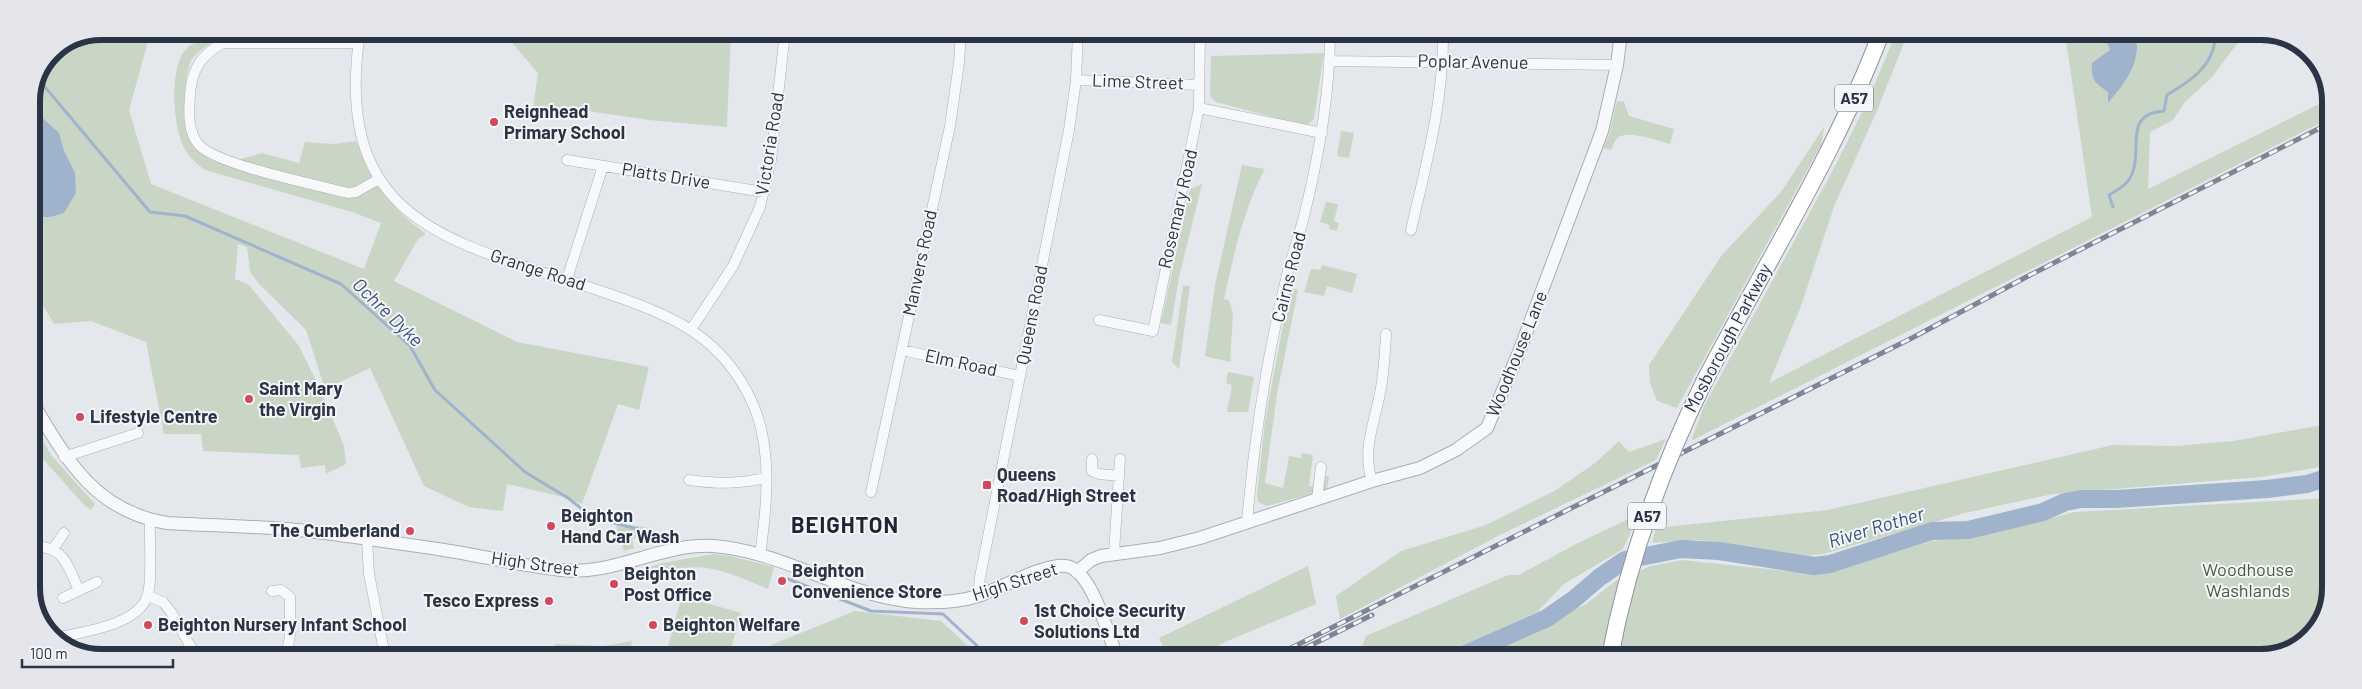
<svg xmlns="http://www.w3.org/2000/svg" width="2362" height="689" font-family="Barlow,sans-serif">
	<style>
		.green { fill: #c9d6c5 }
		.water { fill: #9fb4cc }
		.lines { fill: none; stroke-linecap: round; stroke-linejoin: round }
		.stream { stroke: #9fb4cc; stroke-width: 3 }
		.river { stroke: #9fb4cc; stroke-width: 18 }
		.minor-casing { stroke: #a9aeb7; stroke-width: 11 }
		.tertiary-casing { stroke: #a9aeb7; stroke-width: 14 }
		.trunk-casing { stroke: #8b94a3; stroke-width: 18 }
		.minor { stroke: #f7f8fa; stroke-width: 10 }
		.tertiary { stroke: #f7f8fa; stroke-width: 12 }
		.trunk { stroke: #fff; stroke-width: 16 }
		.rail-casing { stroke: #7d8696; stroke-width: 5 }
		.rail { stroke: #f4f6f9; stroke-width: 3; stroke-dasharray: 9; stroke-linecap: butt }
		.trunk-bridge-casing { stroke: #8b94a3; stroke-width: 18; stroke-linecap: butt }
		.trunk-bridge { stroke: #fff; stroke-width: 16 }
		.poi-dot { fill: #d1495b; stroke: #f4f6f9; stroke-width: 2 }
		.labels { text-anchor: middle; stroke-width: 4; stroke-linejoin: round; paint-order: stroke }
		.shield { fill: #f4f6f9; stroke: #676e7b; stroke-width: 1 }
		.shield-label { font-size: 16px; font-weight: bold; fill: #2b3445 }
		.street-label { font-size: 18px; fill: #2b3445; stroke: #f4f6f9 }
		.poi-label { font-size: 18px; font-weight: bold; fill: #2b3445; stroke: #f4f6f9; text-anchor: start }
		.park-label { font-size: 18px; fill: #3f6138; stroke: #f4f6f9 }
		.water-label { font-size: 19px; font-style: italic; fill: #34527a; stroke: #f4f6f9 }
		.district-label { font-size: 22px; font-weight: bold; letter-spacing: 1px; fill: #1d2536; stroke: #f4f6f9 }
		.rim { fill: none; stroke: #2b3445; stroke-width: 6 }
	</style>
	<rect width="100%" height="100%" fill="#e4e7ec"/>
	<path class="green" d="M101 31H151L129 110 151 184 364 269 381 223 352 212 205 170C197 164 189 158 184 148 173 127 168 66 187 48 193 42 203 40 211 37L213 41C207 46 197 52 192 59 184 72 183 117 187 132 189 140 195 149 201 154 211 162 226 165 238 168L241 159 262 153 299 163 305 142 334 144 356 141C373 181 390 208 426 234L418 239 394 281 517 342 649 367 639 410 618 404 582 504 568 498 507 484 503 511 469 507 424 486 370 368 325 389 306 330 259 284 250 272 247 247 238 244 235 279 248 284 299 346 321 391 344 446 346 464 326 474 325 465 301 468 299 455 203 451 201 434H164L146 342 91 321 54 324 38 297 31 294V101L52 51Z
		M508 32H731L727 127 649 120 574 109H533L538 73 508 38Z
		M1896 33H1908L1876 113 1835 204 1801 306 1769 383 2092 217 2065 33 2238 34 2239 41 2213 76 2185 102 2173 120 2150 132 2148 189 2331 98 2330 118 1691 441 1704 406 1833 170 1869 98Z
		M1324 53 1314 119 1308 124 1302 125 1216 102 1210 96 1211 56Z
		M1617 101 1624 102 1629 116 1674 129 1670 144C1659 141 1630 130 1619 137 1615 139 1613 146 1611 150L1603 148 1609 135Z
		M1824 127 1821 145 1677 408 1657 401 1650 383 1649 365 1722 255 1781 192Z
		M1341 131 1354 133 1349 158 1337 156Z
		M1242 165 1265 169C1243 210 1234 254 1224 299L1229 300 1233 315 1230 362 1205 356 1215 285Z
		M1202 184 1179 277 1171 325 1161 323 1190 189Z
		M1326 202 1338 204 1334 221 1339 223 1337 231 1329 229V225L1320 222Z
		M1322 265 1357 274 1352 293 1327 286 1324 296 1304 292 1311 269 1320 270Z
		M1183 286H1190L1179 369 1172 362Z
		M1290 288 1298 290 1277 394 1265 483 1283 488 1289 456 1301 458 1302 453 1313 455 1309 486H1316L1317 476H1329L1327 489 1267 506 1258 502 1257 495 1265 421Z
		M1228 372 1254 377 1248 412H1227L1232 385 1226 383Z
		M31 419 51 455 95 504 91 510 83 504 44 460 31 462V450L35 446 31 443Z
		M2329 424V466H2326L2261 477 2053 494 1965 513 1823 554 1805 556 1699 540 1652 543 1656 528 1828 510 2113 445 2176 446 2233 441Z
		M1666 439 1656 460 1500 535 1340 619 1336 596 1401 551 1486 525 1556 490 1595 463 1619 441 1629 452Z
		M2329 497 2328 606 2304 643 2261 658 1502 657 1499 649 1586 604 1617 580 1651 566 1682 560 1816 574 1845 568 1932 541 1979 536 2075 512 2313 499Z
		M1639 514 1623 549 1564 584 1537 612 1440 657H1353L1359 654 1366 636 1508 575H1519L1576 544Z
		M615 523 649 528 666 535 665 539 650 541 644 536 632 539 634 548 624 551Z
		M714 554 730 556 774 567 768 589C715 566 699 560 641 577L635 573 662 563Z
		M1308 566 1316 604 1225 642 1199 657H1168L1159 638Z
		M682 596 741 613 729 656H676L666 653Z
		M855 611 941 621 979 656H762L771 645Z
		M632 641 629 656H554L555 644 603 646Z"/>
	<path class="water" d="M2095 33H2125L2137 45C2137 69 2123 85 2108 103V92C2094 82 2091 80 2092 63L2110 50 2108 44 2098 39Z
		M31 113H37L59 133 64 151 75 173 76 193 64 213C51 217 42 221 31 210Z"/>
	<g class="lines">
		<path class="stream" d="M40 81 150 212 185 216 341 284 410 346 435 390 525 472 568 498 592 517 667 537
			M2113 207 2109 195C2115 191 2124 187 2128 181 2147 155 2119 114 2164 111L2167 95C2188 82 2211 69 2215 41L2201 33
			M788 579 871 611 943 614 988 656"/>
		<path class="river" d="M1459 657 1547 618 1573 600 1600 577 1625 560 1681 549 1719 551 1814 566 1830 564 1932 531 1968 530 2043 512 2065 502 2081 499H2116L2267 489 2307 484 2329 477"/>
		<g class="minor-casing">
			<path id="minor" d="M360 32C330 232 462 243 612 295 674 316 723 338 752 402 773 448 767 506 760 555
				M358 43H223C201 55 192 69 190 94 189 111 187 131 199 145 217 165 318 185 348 193L356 192 379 179
				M1330 61 1617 65
				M1076 80 1199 85
				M1199 108 1322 133
				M567 160 764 192
				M1411 230C1426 165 1444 100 1443 33
				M567 279 603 166
				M1099 320 1153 331 1199 108 1200 32
				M692 328 733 266 760 207 771 160 785 32
				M902 350 1020 376
				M64 457 138 433
				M1092 459V471L1099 474 1119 476
				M689 480C718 484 737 484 766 478
				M1372 481C1362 449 1374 425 1380 393 1384 374 1385 354 1386 334
				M871 492 950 126 959 63 961 32
				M1317 499 1321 467
				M1247 522C1254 439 1267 356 1287 275 1292 255 1299 236 1304 216 1319 156 1330 94 1330 33
				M367 540 369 574 385 656
				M31 547C64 544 67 565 79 590
				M53 549 64 533
				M1114 553 1120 459
				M272 591 281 590 290 597V636L286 656
				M148 596 163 602 171 612 196 656
				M978 596 980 577 1069 130 1076 80 1078 32
				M63 598 97 582
				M55 638C82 632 136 626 147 597 153 582 149 539 150 520"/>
		</g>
		<g class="tertiary-casing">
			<path id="tertiary" d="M31 400C66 459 94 511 167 523 217 526 267 526 316 532 359 537 402 544 444 550 483 556 522 566 561 570 614 576 661 543 713 546 784 551 845 597 916 602 936 603 959 602 978 596 998 590 1051 559 1070 567 1093 576 1108 634 1117 657
				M1077 572 1091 560 1101 556 1160 548 1200 538 1372 481 1420 468 1456 450 1487 428 1519 352 1602 131 1617 65 1621 33"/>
		</g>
		<g class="trunk-casing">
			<path id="trunk" d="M1704 382C1764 266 1835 155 1881 33"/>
		</g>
		<use href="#minor" class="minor"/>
		<use href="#tertiary" class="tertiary"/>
		<use href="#trunk" class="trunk"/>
		<g class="rail-casing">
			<path id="rail" d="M1289 656 1372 615
				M1273 657 1912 338 2030 275 2330 123"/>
		</g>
		<use href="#rail" class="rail"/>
		<g class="trunk-bridge-casing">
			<path id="trunk-bridge" d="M1610 657C1628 561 1661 469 1704 382"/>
		</g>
		<use href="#trunk-bridge" class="trunk-bridge"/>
	</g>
	<g class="poi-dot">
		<circle cx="494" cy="122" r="5"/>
		<circle cx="249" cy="399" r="5"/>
		<circle cx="80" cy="417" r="5"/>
		<rect x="982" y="480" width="10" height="10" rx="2.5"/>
		<circle cx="551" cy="526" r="5"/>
		<circle cx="410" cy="531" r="5"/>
		<circle cx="782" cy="581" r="5"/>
		<circle cx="614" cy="584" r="5"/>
		<circle cx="549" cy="601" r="5"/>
		<circle cx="1024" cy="621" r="5"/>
		<circle cx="148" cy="625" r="5"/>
		<circle cx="653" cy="625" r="5"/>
	</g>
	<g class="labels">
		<g class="shield">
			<rect x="1835" y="84.5" width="38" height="27" rx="4"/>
			<rect x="1628" y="502.5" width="38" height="27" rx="4"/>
		</g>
		<g class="shield-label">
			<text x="1854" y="104">A57</text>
			<text x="1647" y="522">A57</text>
		</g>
		<g class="street-label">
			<text transform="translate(1473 62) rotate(1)" y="6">Poplar Avenue</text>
			<text transform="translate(1138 82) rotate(2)" y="6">Lime Street</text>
			<text transform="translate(770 144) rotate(-81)" y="6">Victoria Road</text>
			<text transform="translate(666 176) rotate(9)" y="6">Platts Drive</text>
			<text transform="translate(1178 209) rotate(-77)" y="6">Rosemary Road</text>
			<text transform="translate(920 263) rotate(-78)" y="6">Manvers Road</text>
			<text transform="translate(538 270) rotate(18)" y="6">Grange Road</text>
			<text transform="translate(1289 277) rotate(-76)" y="6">Cairns Road</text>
			<text transform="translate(1032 315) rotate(-79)" y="6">Queens Road</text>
			<text transform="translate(1728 338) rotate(-62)" y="6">Mosborough Parkway</text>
			<text transform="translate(1517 354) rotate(-68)" y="6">Woodhouse Lane</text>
			<text transform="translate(961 363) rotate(12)" y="6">Elm Road</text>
			<text transform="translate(535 564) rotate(8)" y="6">High Street</text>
			<text transform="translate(1015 582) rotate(-18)" y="6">High Street</text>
		</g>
		<g class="poi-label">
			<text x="504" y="118">Reignhead<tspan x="504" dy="21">Primary School</tspan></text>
			<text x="259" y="395">Saint Mary<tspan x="259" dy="21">the Virgin</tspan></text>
			<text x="90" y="423">Lifestyle Centre</text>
			<text x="997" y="481">Queens<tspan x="997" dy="21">Road/High Street</tspan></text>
			<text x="561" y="522">Beighton<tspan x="561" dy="21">Hand Car Wash</tspan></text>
			<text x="400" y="537" text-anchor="end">The Cumberland</text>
			<text x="792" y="577">Beighton<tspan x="792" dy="21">Convenience Store</tspan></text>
			<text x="624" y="580">Beighton<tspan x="624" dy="21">Post Office</tspan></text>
			<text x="539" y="607" text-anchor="end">Tesco Express</text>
			<text x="1034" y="617">1st Choice Security<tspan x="1034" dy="21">Solutions Ltd</tspan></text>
			<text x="158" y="631">Beighton Nursery Infant School</text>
			<text x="663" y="631">Beighton Welfare</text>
		</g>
		<g class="park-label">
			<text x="2248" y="576">Woodhouse<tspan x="2248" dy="21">Washlands</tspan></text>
		</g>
		<g class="water-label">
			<text transform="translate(388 312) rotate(44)" y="7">Ochre Dyke</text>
			<text transform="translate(1876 527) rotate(-17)" y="7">River Rother</text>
		</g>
		<g class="district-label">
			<text x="845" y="533">BEIGHTON</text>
		</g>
	</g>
	<path d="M0 0H2362V689H0ZM101 40H2261A61 61 0 0 1 2322 101V588A61 61 0 0 1 2261 649H101A61 61 0 0 1 40 588V101A61 61 0 0 1 101 40Z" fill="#e4e6eb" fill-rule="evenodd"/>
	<path class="rim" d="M101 40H2261A61 61 0 0 1 2322 101V588A61 61 0 0 1 2261 649H101A61 61 0 0 1 40 588V101A61 61 0 0 1 101 40Z"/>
	<path d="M22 659v8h151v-8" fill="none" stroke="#2b3445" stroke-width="2.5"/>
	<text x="30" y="659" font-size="15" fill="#2b3445" stroke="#f4f6f9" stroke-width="4" paint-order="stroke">100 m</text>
</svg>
